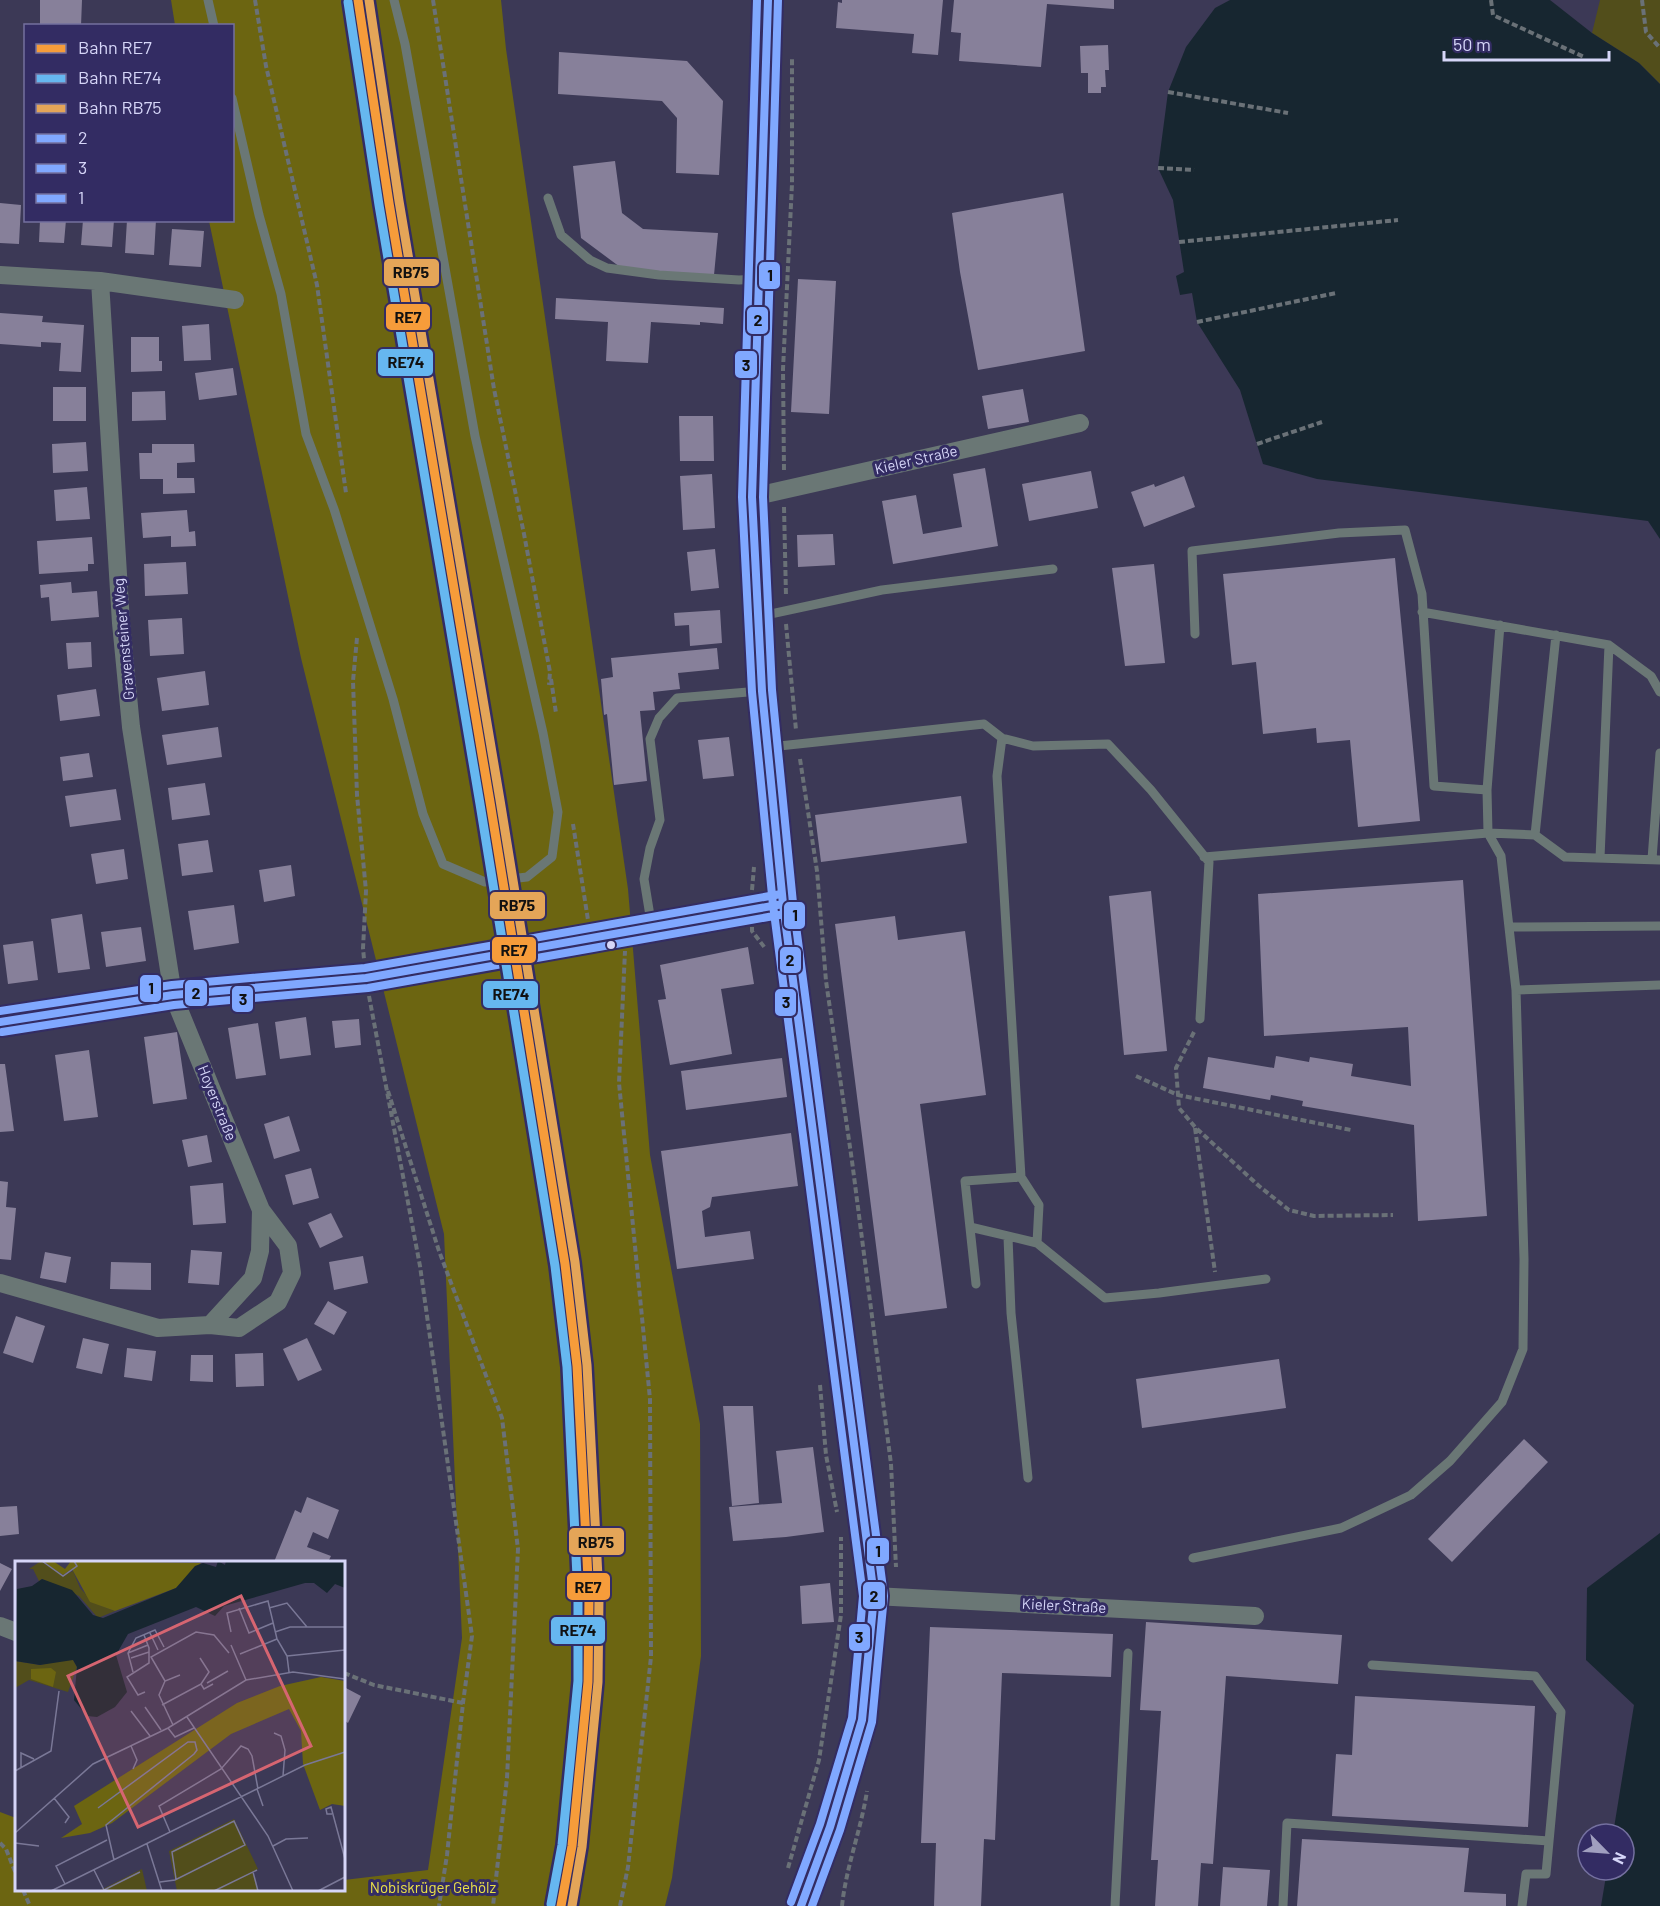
<svg xmlns="http://www.w3.org/2000/svg" width="1660" height="1906" font-family="Barlow,sans-serif">
	<style>
		.green { fill: #524e1b }
		.forest { fill: #6c6511 }
		.water { fill: #172630 }
		.building { fill: #87809a }
		.lines { fill: none; stroke-linecap: round; stroke-linejoin: round }
		.path { stroke: #6a7177; stroke-width: 4; stroke-dasharray: 6 3; stroke-linecap: butt }
		.service { stroke: #6a7775; stroke-width: 9 }
		.minor { stroke: #6a7775; stroke-width: 18 }
		.secondary { stroke: #6c7a7b; stroke-width: 26 }
		.bus-1-casing { stroke: #332c63; stroke-width: 12 }
		.bus-2-casing { stroke: #332c63; stroke-width: 12 }
		.bus-3-casing { stroke: #332c63; stroke-width: 12 }
		.bus-1 { stroke: #80a8ff; stroke-width: 8 }
		.bus-2 { stroke: #80a8ff; stroke-width: 8 }
		.bus-3 { stroke: #80a8ff; stroke-width: 8 }
		.rail-1-casing { stroke: #332c63; stroke-width: 14 }
		.rail-2-casing { stroke: #332c63; stroke-width: 14 }
		.rail-3-casing { stroke: #332c63; stroke-width: 14 }
		.rail-1 { stroke: #f69c3a; stroke-width: 9 }
		.rail-2 { stroke: #66b7f0; stroke-width: 9 }
		.rail-3 { stroke: #e4a558; stroke-width: 9 }
		.bus-dot { fill: #d6d6f8; stroke: #332c63; stroke-width: 2 }
		.labels { text-anchor: middle; stroke-width: 6; stroke-linejoin: round; paint-order: stroke }
		.street-label { font-size: 15px; fill: #d6d6f8; stroke: #332c63 }
		.park-label { font-size: 15px; fill: #ebe148; stroke: #332c63 }
		.inset-road { fill: none; stroke: #7a7897; stroke-width: 1.5 }
		.view { fill: #d66571; fill-opacity: 0.15; stroke: #d66571; stroke-width: 3 }
		.inset-edge { fill: none; stroke: #d6d6f8; stroke-width: 3 }
		.line-badge { stroke: #332c63; stroke-width: 2 }
		.pale-badge-label { font-size: 16px; text-anchor: middle; font-weight: bold; fill: #111 }
	</style>
	<rect width="100%" height="100%" fill="#3c3956"/>
	<path class="green" d="M1600 0H1660V84L1639 63 1592 33Z"/>
	<path class="forest" d="M171 0H501L506 49 628 889 650 1155 700 1424 701 1656 672 1878 665 1906H0V1812L16 1818V1890H344V1880L428 1870 462 1638 444 1234 301 658 209 221 232 220V26L175 25Z"/>
	<path class="water" d="M1230 0H1550L1592 33 1639 63 1660 84V539L1648 521 1317 479 1263 464 1240 390 1197 322 1192 293 1180 295 1176 276 1184 272 1173 200 1158 168 1168 92 1186 47 1215 8Z
		M1660 1533V1906H1601L1607 1870H1624V1834H1613L1634 1705 1586 1660 1587 1588Z"/>
	<path class="building" d="M40 0H82L81 26H40Z
		M842 0H943L938 55 912 53 914 34 836 28 838 2 842 3Z
		M954 0H1114V9L1047 4 1041 67 959 61 961 33 951 32Z
		M1108 45 1109 70H1105L1106 87H1101V93H1088V73H1081L1080 46Z
		M559 52 687 61 723 101 719 175 676 173 677 118 662 101 558 94Z
		M615 161 622 213 643 229 718 233 714 275 624 270 581 238 573 166Z
		M1063 193 1085 351 978 370 960 272 952 213Z
		M0 203 21 205 19 244 0 243Z
		M40 220H66L64 243 39 242Z
		M83 220H114L112 247 81 245Z
		M127 220H156L154 255 125 253Z
		M172 229 204 231 201 267 169 265Z
		M798 279 836 281 829 414 791 412Z
		M556 298 724 308 723 324 700 322V325L651 322 648 363 606 361 608 322 555 319Z
		M0 313 43 316 42 322 84 325 81 372 59 371 61 343 41 342V347L0 344Z
		M209 324 211 360 184 361 182 326Z
		M131 337H159V361H162V371L131 372Z
		M233 368 237 395 199 400 195 373Z
		M53 387H86V421H53Z
		M1023 389 1029 422 988 429 982 396Z
		M165 391 166 420 132 421V392Z
		M679 416H713L714 461H680Z
		M86 442 88 471 53 473 52 444Z
		M152 444H194L195 462 177 463V478H194L195 493 163 494V479H140L139 453H152Z
		M985 468 998 546 893 564 882 501 916 495 923 534 962 527 953 474Z
		M1091 471 1098 508 1029 521 1022 484Z
		M712 474 715 528 683 530 680 476Z
		M1184 476 1195 507 1144 527 1131 492 1154 484 1155 487Z
		M87 487 90 519 56 521 54 490Z
		M187 510 189 532 195 531 196 546 171 547V536L143 538 141 513Z
		M833 534 835 565 798 567 797 535Z
		M92 537 94 564H88V571L39 574 37 541Z
		M715 549 719 588 691 591 687 552Z
		M1395 558 1420 821 1358 827 1350 740 1317 743 1316 728 1263 734 1256 662 1232 665 1223 574Z
		M186 562 188 594 145 596 144 564Z
		M1154 564 1165 663 1125 666 1112 568Z
		M71 582 72 593 97 591 99 617 51 621 49 597 41 598 40 585Z
		M720 610 722 643 690 646 689 625 675 626 674 613Z
		M182 618 184 654 150 656 148 620Z
		M91 642 92 667 68 669 66 643Z
		M717 648 719 669 678 673 680 689 653 692 655 710 640 711 647 781 614 785 607 714 604 715 601 679 613 677 611 658Z
		M205 671 209 705 162 711 157 678Z
		M96 689 100 716 60 721 57 695Z
		M218 727 222 757 167 765 162 735Z
		M729 737 734 776 703 779 698 740Z
		M89 753 93 777 63 781 60 757Z
		M205 783 210 815 172 820 168 788Z
		M116 789 121 820 70 827 65 796Z
		M961 796 967 843 821 862 815 815Z
		M208 840 213 872 182 876 178 844Z
		M124 849 128 879 96 884 91 854Z
		M291 865 295 896 264 902 259 870Z
		M1463 880 1487 1216 1418 1221 1414 1125 1302 1106 1303 1101 1271 1095 1270 1100 1203 1088 1208 1057 1274 1068 1276 1056 1309 1062 1310 1057 1353 1064 1351 1076 1411 1086 1408 1027 1264 1036 1258 894Z
		M1151 891 1167 1051 1124 1055 1109 896Z
		M234 905 239 943 194 950 188 911Z
		M82 914 90 969 58 973 51 919Z
		M895 916 898 940 965 931 986 1095 920 1104 947 1308 885 1316 835 924Z
		M141 927 146 961 106 967 101 932Z
		M33 941 38 980 8 984 3 945Z
		M748 947 754 984 721 989 732 1054 670 1065 658 1000 666 999 660 965Z
		M306 1017 311 1055 280 1059 275 1022Z
		M359 1019 361 1045 335 1048 332 1021Z
		M258 1023 266 1075 236 1079 228 1028Z
		M177 1032 187 1099 153 1104 144 1037Z
		M89 1050 98 1117 64 1121 55 1055Z
		M782 1058 787 1097 686 1110 681 1071Z
		M0 1064H5L14 1131 0 1132Z
		M289 1116 300 1151 274 1159 264 1124Z
		M791 1133 798 1186 712 1197 710 1207 702 1211 705 1237 750 1231 754 1259 677 1269 661 1151Z
		M207 1135 212 1162 188 1167 182 1140Z
		M311 1168 319 1198 293 1205 285 1175Z
		M0 1181 8 1182 6 1207 16 1208 11 1260 0 1259Z
		M223 1183 226 1223 193 1225 190 1186Z
		M331 1213 343 1237 320 1248 308 1223Z
		M191 1250 222 1252 219 1285 188 1283Z
		M45 1252 71 1257 66 1283 40 1278Z
		M363 1256 368 1283 334 1290 329 1262Z
		M111 1262 151 1263V1290L110 1289Z
		M328 1301 347 1312 334 1335 314 1324Z
		M16 1316 45 1326 33 1363 3 1353Z
		M83 1338 109 1344 102 1374 76 1368Z
		M307 1338 322 1370 298 1381 283 1349Z
		M127 1348 156 1351 152 1381 124 1377Z
		M263 1353 264 1386 236 1387 235 1354Z
		M191 1355H213V1382L190 1381Z
		M1279 1359 1286 1408 1142 1428 1136 1379Z
		M723 1406H753L759 1503 732 1506Z
		M1524 1439 1548 1462 1452 1562 1428 1539Z
		M813 1447 824 1532 786 1537 733 1541 729 1507 782 1503 776 1451Z
		M307 1497 339 1510 328 1539 313 1532 307 1547 331 1556 328 1562H274L295 1510 301 1513Z
		M17 1506 19 1534 0 1536V1507Z
		M0 1563 12 1569 0 1591Z
		M830 1583 834 1622 802 1624 800 1586Z
		M1146 1622 1342 1635 1338 1684 1226 1676 1213 1864 1201 1863 1198 1906H1155L1158 1860H1151L1161 1711 1140 1710Z
		M930 1627 1113 1634 1111 1677 1002 1673 995 1840 984 1839 981 1906H934L936 1843H921Z
		M344 1687 361 1696 348 1723 344 1720Z
		M1355 1696 1535 1706 1528 1827 1332 1816 1336 1754 1352 1755Z
		M1302 1839 1469 1848 1464 1892 1506 1894V1906H1297Z
		M1223 1867 1270 1870 1267 1906H1220Z"/>
	<g class="lines">
		<path class="path" d="M255 0 266 66 317 285 346 493
			M433 0 494 389 524 534 550 672 549 685
			M1491 0 1493 15 1584 57
			M1642 0 1646 32 1660 48
			M1168 92 1288 113
			M1158 168 1194 170
			M1179 242 1398 220
			M1197 322 1336 293
			M1257 444 1322 422
			M784 470 783 369 792 184V58
			M784 507 786 596
			M786 624 796 730
			M357 638 353 681 357 795 366 891 363 948 364 959
			M551 679 556 713
			M800 759 817 871 826 981 852 1161 891 1464 896 1567
			M573 824 588 920
			M752 890 754 867
			M752 927V931L765 948
			M369 996 420 1266 472 1636 463 1703 447 1855 439 1906
			M1194 1032 1176 1068 1179 1108 1195 1127 1259 1186 1289 1210 1314 1216 1393 1215
			M1136 1076 1178 1095 1351 1130
			M388 1091 439 1251 502 1418 518 1549 507 1778 493 1906
			M1195 1128 1215 1272
			M820 1385 826 1455 837 1512
			M344 1673 374 1685 463 1703
			M0 1843 6 1849 16 1874
			M788 1868 819 1760 841 1615V1537
			M23 1890 30 1906
			M620 1906 628 1867 651 1657 650 1399 619 1083 625 951
			M842 1906C846 1867 861 1830 867 1791"/>
		<path class="service" d="M208 0 214 26
			M232 98 259 215 281 294 306 434 334 509 393 699 423 814 443 864 485 882 527 877 552 857 558 812 543 733 475 436 405 44 394 0
			M548 198 561 235 590 260 607 268 659 275 739 280 757 279
			M1422 612 1609 645 1651 676 1660 692
			M761 616 882 590 1053 569
			M1195 634 1192 551 1339 533 1405 530 1422 594 1434 786 1487 790 1488 833 1535 835 1565 857 1660 860
			M770 747 984 724 1002 738 1033 746 1108 744 1151 790 1209 862 1200 1019
			M1487 790 1500 625
			M1535 835 1556 635
			M1600 858 1609 645
			M1652 859 1660 753
			M1509 927 1660 926
			M652 928 644 879 650 848 660 820 650 739 659 718 677 698 760 691
			M1516 990 1660 985
			M1021 1177 1039 1205 1037 1243 1105 1298 1159 1293 1266 1279
			M970 1227 1037 1243
			M1008 1237 1011 1313 1028 1478
			M976 1284 965 1181 1021 1177 997 776 1002 738
			M1193 1558 1341 1528 1411 1495 1450 1461 1502 1402 1523 1349 1524 1259 1516 990 1501 856 1488 833 1204 857
			M1372 1665 1535 1676 1561 1712 1546 1874H1526L1522 1906
			M1115 1906 1128 1653
			M1283 1906 1287 1823 1549 1841"/>
		<path class="minor" d="M0 275 100 281 121 623 131 727 173 995 261 1210 288 1246 292 1273 278 1302 239 1328 210 1325 158 1328 0 1283
			M100 281 235 300
			M752 497 1080 423
			M0 1022 173 995 366 978 783 904
			M210 1325 253 1278 260 1251 261 1210
			M874 1596 1255 1616
			M0 1626 16 1632"/>
		<path class="secondary" d="M768 0 752 497 762 691 783 904 874 1596 862 1720 830 1827 801 1906"/>
		<g class="bus-1-casing">
			<path id="bus-1" d="M768 0 752 497 762 691 783 904 874 1596 862 1720 830 1827 801 1906
				M0 1022 173 995 366 978 783 904"/>
		</g>
		<g class="bus-2-casing">
			<path id="bus-2" d="M757 0 742 497 752 692 773 905 863 1596 852 1718 820 1824 791 1902
				M2 1032 174 1005 368 988 785 914"/>
		</g>
		<g class="bus-3-casing">
			<path id="bus-3" d="M778 0 763 497 772 690 793 903 884 1596 872 1722 840 1830 812 1906
				M0 1011 172 985 365 968 781 894"/>
		</g>
		<use href="#bus-1" class="bus-1"/>
		<use href="#bus-2" class="bus-2"/>
		<use href="#bus-3" class="bus-3"/>
		<g class="rail-1-casing">
			<path id="rail-1" d="M358 0 389 203 490 802 565 1264 577 1366 589 1598 588 1682 572 1846 561 1906"/>
		</g>
		<g class="rail-2-casing">
			<path id="rail-2" d="M348 2 379 205 480 804 555 1266 567 1367 578 1598V1681L562 1845 551 1904"/>
		</g>
		<g class="rail-3-casing">
			<path id="rail-3" d="M369 0 399 201 500 800 575 1262 587 1365 599 1597 598 1682 582 1847 572 1906"/>
		</g>
		<use href="#rail-1" class="rail-1"/>
		<use href="#rail-2" class="rail-2"/>
		<use href="#rail-3" class="rail-3"/>
	</g>
	<circle class="bus-dot" cx="611" cy="945" r="5"/>
	<g class="labels">
		<g class="street-label">
			<text transform="translate(916 460) rotate(-13)" y="5">Kieler Straße</text>
			<text transform="translate(124 639) rotate(-95)" y="5">Gravensteiner Weg</text>
			<text transform="translate(217 1103) rotate(68)" y="5">Hoyerstraße</text>
			<text transform="translate(1064 1606) rotate(3)" y="5">Kieler Straße</text>
		</g>
		<g class="park-label">
			<text x="433" y="1893">Nobiskrüger Gehölz</text>
		</g>
	</g>
	<g transform="translate(15 1561)">
		<rect width="330" height="330" fill="#3c3956"/>
		<path d="M26 0 48 15 58 10 65 27 79 42 100 50 83 57 64 35 27 18 24 20 18 8H14ZM46 99H58L62 106 53 131 14 119 0 127V100L25 104ZM219 258 243 308 238 311 243 330H162L154 290ZM127 308 132 330H84Z" fill="#524e1b"/>
		<path d="M27 0H38L50 8 56 0 186 2 161 27 100 50 75 41 57 8 48 14ZM36 107 41 111 38 126 16 118V108ZM306 116 330 120V245L317 243 305 249 288 203 286 170 274 148 216 173 97 262 75 272 46 277 67 263 59 245 222 142 265 125Z" fill="#6c6511"/>
		<path d="M203 0 210 4 211 0H330V27L320 23 312 32 299 22H290L209 45 200 55 181 46 113 73 101 94 112 131 100 146 82 156 72 155 59 139 62 106 58 99 25 104 0 100 2 28 17 25 27 18 57 29 78 54 88 57 161 27 180 5 188 2 201 6Z" fill="#172630"/>
		<path class="inset-road" d="M27 0 48 15 62 5 59 0M224 47 234 72 258 62M254 47 272 42 292 66M216 71 212 52 253 40 262 78 272 95 274 111M260 71 275 66H329M135 72 143 89M129 74 134 87V102L112 116 123 134 130 131M216 84 231 119M113 92 133 84M225 93 262 78M272 95 330 89M116 97 134 91M185 97 194 111 186 123M118 111 113 92 121 77 140 69 149 86M150 120 136 96 181 71 199 74 214 92M192 122 213 110M147 144 186 123 189 128 198 123M130 146 146 169M116 150 135 175M172 156 253 275 278 330M158 164 144 134 150 120 165 114M153 167 160 176 179 167M259 172 266 175 270 189 268 215M116 185 122 199 118 208M6 207V192L19 198M0 210 36 190 44 130M242 228 248 245M39 237 54 256 50 262M83 247 173 181H180L182 189 179 193 91 264 99 299M317 253H312L311 248 316 246 330 298M155 271 144 245 206 208 226 185 233 188 237 195 243 228M0 272 78 203 153 167 231 119 278 111 330 118M0 282 24 285M132 283 147 330M258 285 271 278 293 277M79 309 89 329 125 311M238 311 243 330M145 321 160 319 230 284 219 260 157 291 161 318M50 323 41 305 92 279M36 330 290 204 330 191M199 330 242 309M303 330 330 316"/>
		<path class="view" d="M226 35 296 185 123 266 53 115Z"/>
		<rect width="330" height="330" class="inset-edge"/>
	</g>
	<g class="line-badge">
		<rect x="383" y="258" width="57" height="29" rx="6" fill="#e4a558"/>
		<rect x="758" y="261" width="23" height="29" rx="6" fill="#80a8ff"/>
		<rect x="385" y="303" width="46" height="28" rx="6" fill="#f69c3a"/>
		<rect x="746" y="306" width="23" height="29" rx="6" fill="#80a8ff"/>
		<rect x="377" y="348" width="57" height="29" rx="6" fill="#66b7f0"/>
		<rect x="734" y="350" width="24" height="29" rx="6" fill="#80a8ff"/>
		<rect x="489" y="891" width="57" height="29" rx="6" fill="#e4a558"/>
		<rect x="783" y="901" width="23" height="29" rx="6" fill="#80a8ff"/>
		<rect x="491" y="936" width="46" height="28" rx="6" fill="#f69c3a"/>
		<rect x="779" y="946" width="23" height="28" rx="6" fill="#80a8ff"/>
		<rect x="139" y="974" width="23" height="29" rx="6" fill="#80a8ff"/>
		<rect x="184" y="979" width="24" height="28" rx="6" fill="#80a8ff"/>
		<rect x="482" y="980" width="57" height="29" rx="6" fill="#66b7f0"/>
		<rect x="231" y="985" width="23" height="28" rx="6" fill="#80a8ff"/>
		<rect x="774" y="988" width="23" height="29" rx="6" fill="#80a8ff"/>
		<rect x="568" y="1527" width="57" height="29" rx="6" fill="#e4a558"/>
		<rect x="866" y="1537" width="24" height="28" rx="6" fill="#80a8ff"/>
		<rect x="566" y="1572" width="45" height="29" rx="6" fill="#f69c3a"/>
		<rect x="862" y="1581" width="24" height="29" rx="6" fill="#80a8ff"/>
		<rect x="550" y="1616" width="56" height="29" rx="6" fill="#66b7f0"/>
		<rect x="848" y="1623" width="23" height="29" rx="6" fill="#80a8ff"/>
	</g>
	<g class="pale-badge-label">
		<text x="411" y="278">RB75</text>
		<text x="770" y="281">1</text>
		<text x="408" y="323">RE7</text>
		<text x="758" y="326">2</text>
		<text x="406" y="368">RE74</text>
		<text x="746" y="371">3</text>
		<text x="517" y="911">RB75</text>
		<text x="795" y="921">1</text>
		<text x="514" y="956">RE7</text>
		<text x="790" y="966">2</text>
		<text x="151" y="994">1</text>
		<text x="196" y="999">2</text>
		<text x="511" y="1000">RE74</text>
		<text x="243" y="1005">3</text>
		<text x="786" y="1008">3</text>
		<text x="596" y="1548">RB75</text>
		<text x="878" y="1557">1</text>
		<text x="588" y="1593">RE7</text>
		<text x="874" y="1602">2</text>
		<text x="578" y="1636">RE74</text>
		<text x="859" y="1643">3</text>
	</g>
	<rect x="24" y="24" width="210" height="198" fill="#332c63" stroke="#74709f" stroke-width="1.5"/>
	<rect x="36" y="44" width="30" height="9" fill="#f69c3a" stroke="#74709f" stroke-width="1.5"/>
	<text x="78" y="54" font-size="18" fill="#d6d6f8">Bahn RE7</text>
	<rect x="36" y="74" width="30" height="9" fill="#66b7f0" stroke="#74709f" stroke-width="1.5"/>
	<text x="78" y="84" font-size="18" fill="#d6d6f8">Bahn RE74</text>
	<rect x="36" y="104" width="30" height="9" fill="#e4a558" stroke="#74709f" stroke-width="1.5"/>
	<text x="78" y="114" font-size="18" fill="#d6d6f8">Bahn RB75</text>
	<rect x="36" y="134" width="30" height="9" fill="#80a8ff" stroke="#74709f" stroke-width="1.5"/>
	<text x="78" y="144" font-size="18" fill="#d6d6f8">2</text>
	<rect x="36" y="164" width="30" height="9" fill="#80a8ff" stroke="#74709f" stroke-width="1.5"/>
	<text x="78" y="174" font-size="18" fill="#d6d6f8">3</text>
	<rect x="36" y="194" width="30" height="9" fill="#80a8ff" stroke="#74709f" stroke-width="1.5"/>
	<text x="78" y="204" font-size="18" fill="#d6d6f8">1</text>
	<g transform="translate(1606 1852) rotate(115)"><circle r="28" fill="#332c63" stroke="#74709f" stroke-width="1.5"/>
	<path d="M0-4.5L10 22L0 15L-10 22Z" fill="#a09fbf"/>
	<text y="-9" font-size="16" font-weight="bold" text-anchor="middle" fill="#d6d6f8">N</text>
	</g>
	<path d="M1444 51v9h165v-9" fill="none" stroke="#d6d6f8" stroke-width="3"/>
	<text x="1453" y="51" font-size="18" fill="#d6d6f8" stroke="#332c63" stroke-width="4.5" paint-order="stroke">50 m</text>
</svg>
